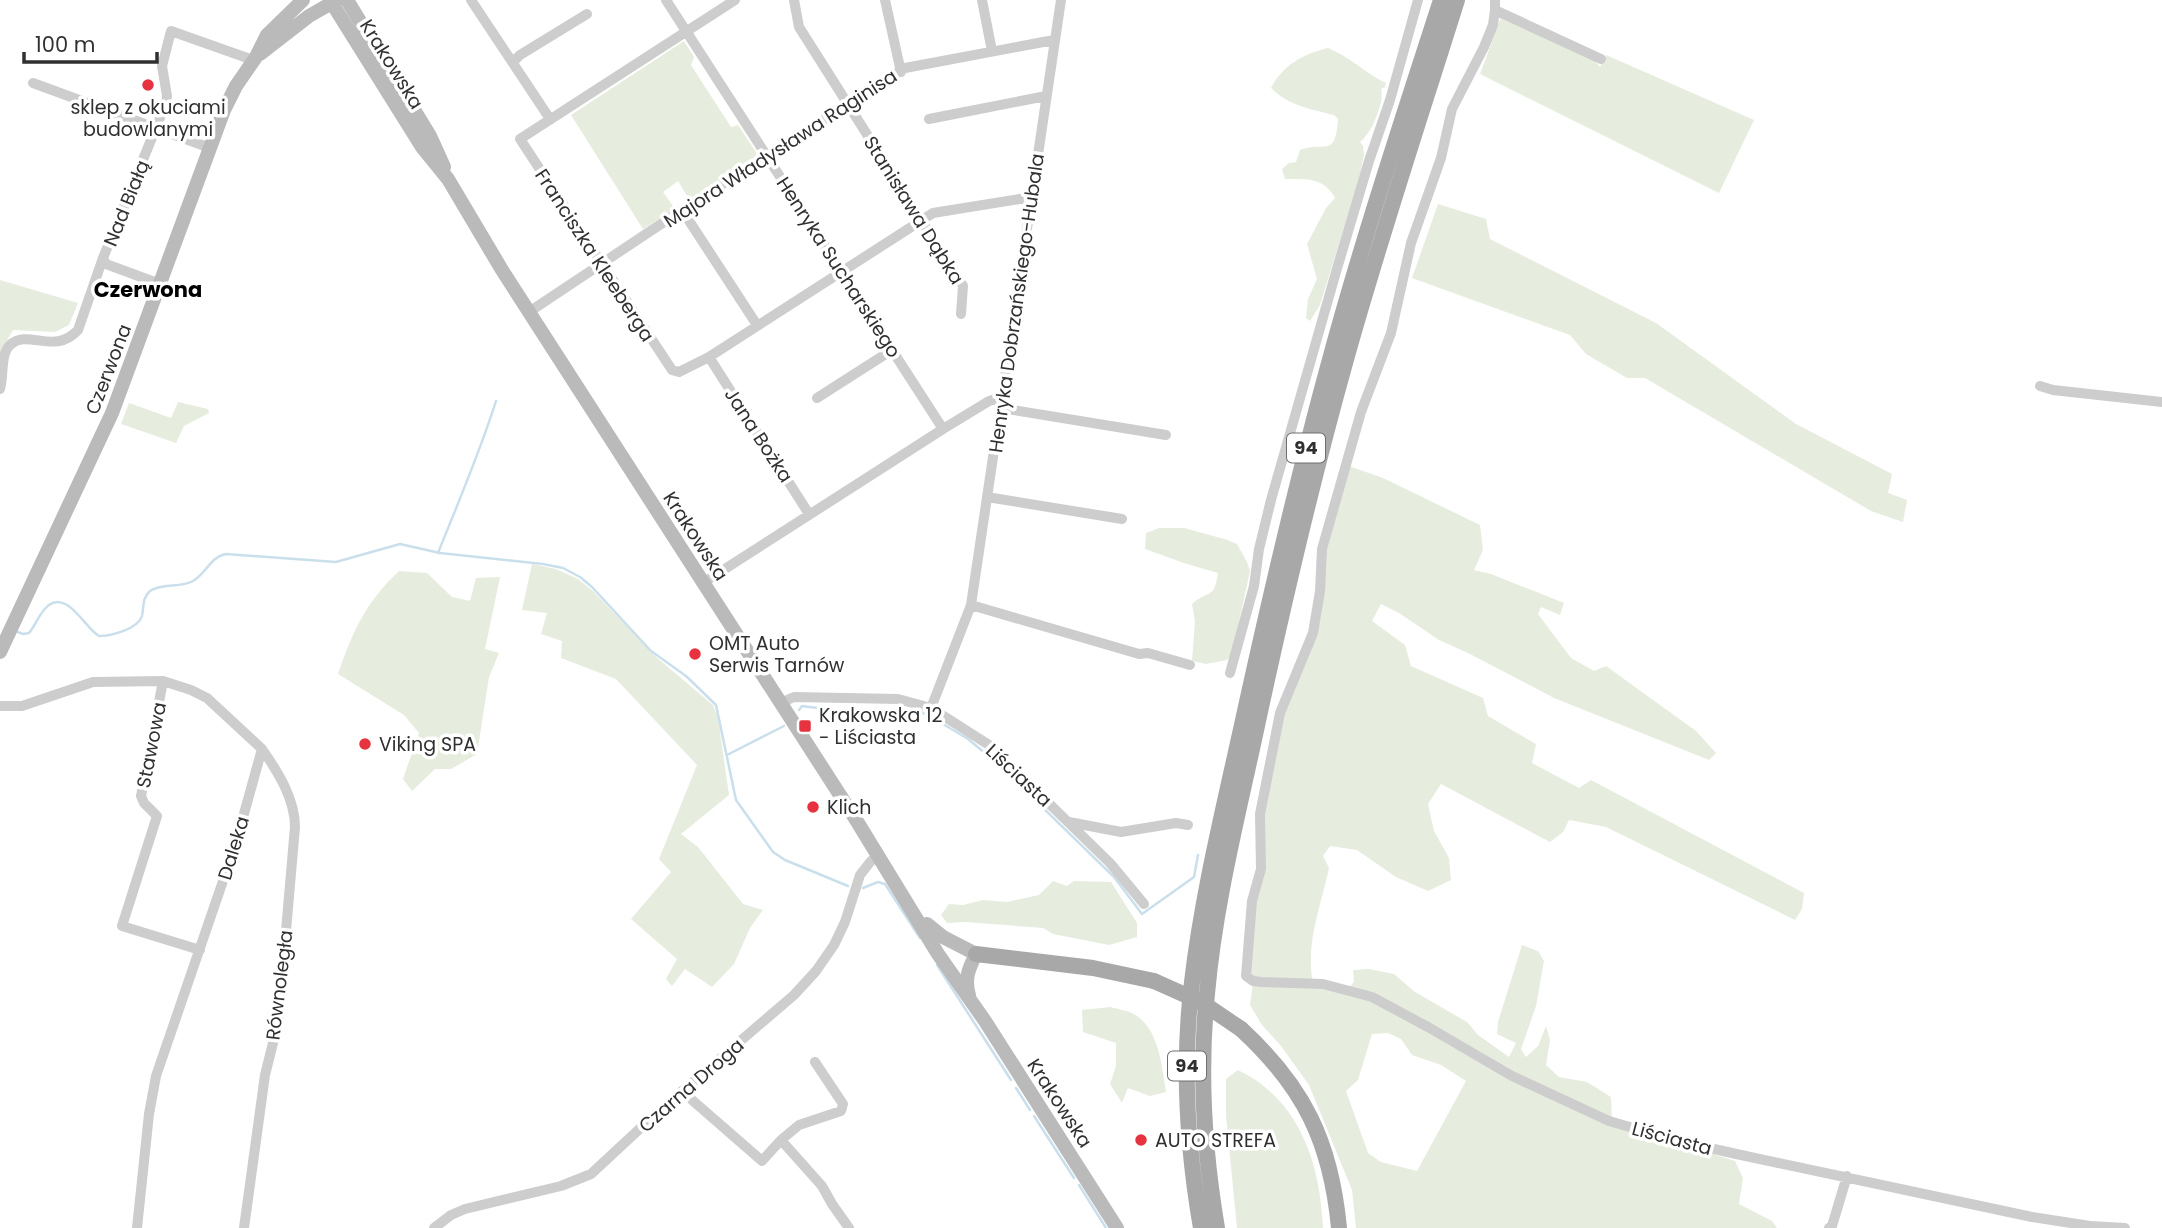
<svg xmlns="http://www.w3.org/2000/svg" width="2162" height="1228" font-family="Poppins,sans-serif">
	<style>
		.green { fill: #e6edde; fill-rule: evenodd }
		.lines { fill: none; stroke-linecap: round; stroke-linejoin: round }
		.stream { stroke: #cadfec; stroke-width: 2.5 }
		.street { stroke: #cdcdcd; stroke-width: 10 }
		.secondary { stroke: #bababa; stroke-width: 14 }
		.primary { stroke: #a8a8a8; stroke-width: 16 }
		.primary-bridge { stroke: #a8a8a8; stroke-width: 16 }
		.poi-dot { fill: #e6333f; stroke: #fff; stroke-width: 2.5 }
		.labels { text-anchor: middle; stroke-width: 7; stroke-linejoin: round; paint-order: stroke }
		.shield { fill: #fff; stroke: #6e6e6e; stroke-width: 2 }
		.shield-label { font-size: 18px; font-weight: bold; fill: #303030 }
		.street-label { font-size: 19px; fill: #303030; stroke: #fff }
		.poi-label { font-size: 19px; fill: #303030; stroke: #fff; text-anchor: start }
		.neighbourhood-label { font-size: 21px; font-weight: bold; fill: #000; stroke: #fff }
	</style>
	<rect width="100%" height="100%" fill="#fff"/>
	<path class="green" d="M1501 17 1595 61 1600 67 1606 55 1754 120 1719 193 1480 74Z
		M684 41 694 57 691 65 729 124 731 127 738 125 758 155 689 199 678 181 663 192 675 209 643 229 571 115Z
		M1328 48C1349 56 1365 73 1386 83L1385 87 1381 89C1385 102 1371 134 1360 142L1363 146 1364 155 1359 179 1320 305 1310 321 1306 318 1308 299 1317 279 1307 244 1326 208 1335 198C1324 177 1306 179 1285 179L1282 169 1289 163 1296 162 1300 150C1325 140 1335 160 1338 119L1334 115C1310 109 1289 106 1271 88 1283 65 1303 54 1328 48Z
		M1438 204 1486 219 1490 239 1656 323 1796 424 1892 474 1888 493 1907 500 1903 522 1871 511 1645 378H1627L1586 354 1570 335 1412 278Z
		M0 280 78 303 69 325 55 332 13 330 0 353Z
		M178 402 208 409 209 413 184 426 176 443 121 424 129 403 171 418Z
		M1346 465 1383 478 1480 525 1483 550 1474 570 1491 574 1564 603 1560 615 1541 607 1538 614 1571 658 1594 671 1606 666 1696 731 1716 753 1709 760 1554 698 1470 654 1439 640 1399 613 1381 604 1372 621 1405 645 1411 666 1483 698 1488 716 1536 744 1532 763 1579 788 1591 780 1804 893 1802 909 1795 920 1606 827 1569 820 1563 832 1550 842 1441 784 1428 804 1434 831 1449 858 1451 880 1428 891 1396 877 1357 850 1330 846 1323 856 1329 868C1321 906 1305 943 1313 983L1347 990 1354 982 1353 970 1369 969 1394 974 1415 992 1467 1022 1478 1035 1509 1057 1516 1043 1497 1034 1498 1022 1522 945 1538 951 1544 961 1536 1006 1521 1049 1526 1057 1538 1046 1546 1026 1550 1040 1546 1065 1559 1077 1587 1082 1611 1097 1612 1122 1735 1161 1743 1178 1739 1204 1772 1221 1777 1228H1356L1352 1190 1309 1085 1281 1046 1262 1025 1250 1005 1253 983 1247 961 1261 872 1262 816 1280 723 1309 645 1321 561ZM1388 1033 1401 1039 1412 1055 1441 1065 1466 1081 1417 1171 1381 1162 1368 1153 1346 1091 1358 1080 1372 1034Z
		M1159 528H1184L1228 540 1237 544 1247 562 1250 571 1232 654 1227 660 1206 664 1192 661 1195 621 1192 604C1209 589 1214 600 1218 573L1187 564 1145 549 1146 533Z
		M532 564 556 569 578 579 593 591 656 657 713 705 718 718 729 795 681 834 698 847 743 904 763 910 750 928 734 964 712 987 685 969 672 986 666 979 677 959 631 919 671 872 659 859 697 765 616 679 561 658 562 641 541 634 547 613 522 610Z
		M399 571 427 573 452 597 470 601 476 578 500 577 485 649 499 653 489 677 477 754 451 769H435L412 791 403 779 419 733 404 715 338 674C353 631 365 603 399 571Z
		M1053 881 1067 886 1074 881 1111 882 1137 923V937L1109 945 1053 934 1043 928 966 922 947 923 941 915 949 904 963 905 983 900 1007 902 1039 895Z
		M1110 1007C1117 1009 1125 1010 1132 1013 1159 1026 1162 1067 1166 1092L1150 1096 1128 1088 1122 1103 1110 1084 1116 1066V1043L1083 1032 1082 1010Z
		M1238 1070C1300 1100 1320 1163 1323 1228H1237L1226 1116V1079Z"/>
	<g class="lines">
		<path class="stream" d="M438 553C458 503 480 452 496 401
			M15 631 23 634 29 633C36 625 40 611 49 605 68 591 85 628 99 636 111 636 138 629 142 616 144 607 142 598 150 591 161 583 181 588 193 581 206 574 210 557 226 554L336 562 400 544 440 553 543 564 563 568 580 577 592 587 651 651 686 676 716 705 736 800 773 852 785 860 848 886
			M799 710 802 706 872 715 912 709 928 715 968 739 997 763 1114 877 1142 914 1194 877 1198 855
			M727 755 784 726
			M863 888 878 882 885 884 920 938
			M937 965 1011 1080
			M1016 1088 1030 1110
			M1034 1116 1074 1178
			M1079 1185 1106 1228"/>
		<path class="street" d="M471 0 550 119
			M666 0 943 429
			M735 0 520 139 672 370 679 372 709 357 933 213 1032 197
			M794 0 799 27 963 286 961 314
			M885 0 901 72
			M982 0 992 51
			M1495 0V10L1601 59
			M1495 10 1493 25 1484 47 1452 109 1441 158 1411 243 1391 333 1361 412 1322 549 1320 591 1313 633 1280 713 1260 814 1261 869 1252 901 1246 976 1253 981 1261 982 1323 984 1372 997 1428 1027 1512 1076 1609 1121 1678 1141 1741 1155 2032 1217 2090 1226 2125 1228
			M513 62 520 55 587 14
			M33 83 210 148
			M929 119 1046 96
			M682 210 757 325
			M160 284 106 264 103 258 166 103 167 96 162 66 171 31 253 60
			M529 312 682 210 905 68 1054 40
			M709 357 809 514
			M2040 386 2053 390 2162 402
			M0 389C4 376 0 355 10 345 28 328 54 356 78 330L103 258
			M817 398 892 350
			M1001 408 1166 435
			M987 497 1122 519
			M703 583 943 429 989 401 1002 397
			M971 605 1139 654 1148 653 1190 665
			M1230 673 1254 586 1259 549 1271 500 1336 272 1369 161 1390 100 1418 0
			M163 681 141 796 144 803 157 816 122 926 200 950
			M780 703 794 697 898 699 931 708 989 745 1110 863 1144 904
			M0 706H22L93 682 163 681 191 690 207 698 262 749 235 846 156 1076 149 1114 137 1228
			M931 708 971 605 1061 0
			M1069 822 1121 832 1176 823 1188 825
			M685 1091 692 1100 762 1161 781 1140 822 1186 832 1204 849 1228
			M781 1140 799 1125 841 1111 843 1104 815 1062
			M244 1228 265 1075 278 1023 295 827C295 799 278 772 262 749
			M434 1228 451 1215 465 1209 561 1186 591 1174 661 1109 794 995 816 971 834 945 845 922 860 875 871 861 878 856
			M1829 1228 1832 1226 1847 1176"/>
		<path class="secondary" d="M330 0 422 147 448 179 502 270 858 823 938 954 985 1021 1117 1228
			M347 0 430 136 444 167
			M260 54 309 16 337 0
			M0 652 112 413 224 110 236 86 256 57 267 35 303 0
			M927 924 943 937 976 954
			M969 995C964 979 969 968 976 954"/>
		<path class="primary" d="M976 954 1093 968 1154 981
			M1241 1029C1304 1087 1331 1142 1339 1228
			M1201 1228C1187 1147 1182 1063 1192 982 1203 888 1227 795 1247 702 1272 589 1298 476 1329 363 1362 241 1402 121 1441 0
			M1217 1228C1204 1151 1199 1073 1207 994 1215 902 1239 811 1258 721 1284 601 1312 481 1345 363 1379 241 1419 121 1457 0"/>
		<path class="primary-bridge" d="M1154 981 1201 1002 1241 1029"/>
	</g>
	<g class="poi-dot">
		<circle cx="148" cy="85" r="7"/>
		<circle cx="695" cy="654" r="7"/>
		<rect x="798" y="719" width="14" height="14" rx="3.5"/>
		<circle cx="365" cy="744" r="7"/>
		<circle cx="813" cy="807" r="7"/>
		<circle cx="1141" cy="1140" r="7"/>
	</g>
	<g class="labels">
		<g class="shield">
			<rect x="1287" y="433.5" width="38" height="29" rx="5"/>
			<rect x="1168" y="1051.5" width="38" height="29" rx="5"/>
		</g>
		<g class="shield-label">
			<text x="1306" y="454">94</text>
			<text x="1187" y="1072">94</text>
		</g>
		<g class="street-label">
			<text transform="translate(392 64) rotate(58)" y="7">Krakowska</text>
			<text transform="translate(780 148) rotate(-33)" y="7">Majora Władysława Raginisa</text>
			<text transform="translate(126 203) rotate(-68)" y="7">Nad Białą</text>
			<text transform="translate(914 210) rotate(58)" y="7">Stanisława Dąbka</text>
			<text transform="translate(595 255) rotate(57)" y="7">Franciszka Kleeberga</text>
			<text transform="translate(839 267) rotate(57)" y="7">Henryka Sucharskiego</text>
			<text transform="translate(1016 303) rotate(-82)" y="7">Henryka Dobrzańskiego-Hubala</text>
			<text transform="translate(108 369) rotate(-69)" y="7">Czerwona</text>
			<text transform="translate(759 435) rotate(57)" y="7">Jana Bożka</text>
			<text transform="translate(696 536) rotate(57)" y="7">Krakowska</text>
			<text transform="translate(151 745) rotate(-79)" y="7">Stawowa</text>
			<text transform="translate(1019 775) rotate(43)" y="7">Liściasta</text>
			<text transform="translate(233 848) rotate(-73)" y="7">Daleka</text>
			<text transform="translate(279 985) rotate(-83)" y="7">Równoległa</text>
			<text transform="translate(691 1085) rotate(-41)" y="7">Czarna Droga</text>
			<text transform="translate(1060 1103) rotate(57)" y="7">Krakowska</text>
			<text transform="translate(1672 1138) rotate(15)" y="7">Liściasta</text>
		</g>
		<g class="poi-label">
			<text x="148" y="114" text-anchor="middle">sklep z okuciami<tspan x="148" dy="22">budowlanymi</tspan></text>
			<text x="709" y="650">OMT Auto<tspan x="709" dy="22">Serwis Tarnów</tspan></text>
			<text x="819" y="722">Krakowska 12<tspan x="819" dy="22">- Liściasta</tspan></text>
			<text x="379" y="751">Viking SPA</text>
			<text x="827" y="814">Klich</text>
			<text x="1155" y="1147">AUTO STREFA</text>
		</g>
		<g class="neighbourhood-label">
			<text x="148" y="297">Czerwona</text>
		</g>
	</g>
	<path d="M24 52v10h133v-10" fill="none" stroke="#303030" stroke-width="3.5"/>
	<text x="35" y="52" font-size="21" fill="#303030" stroke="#ffffff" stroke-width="5" paint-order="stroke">100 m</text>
</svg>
